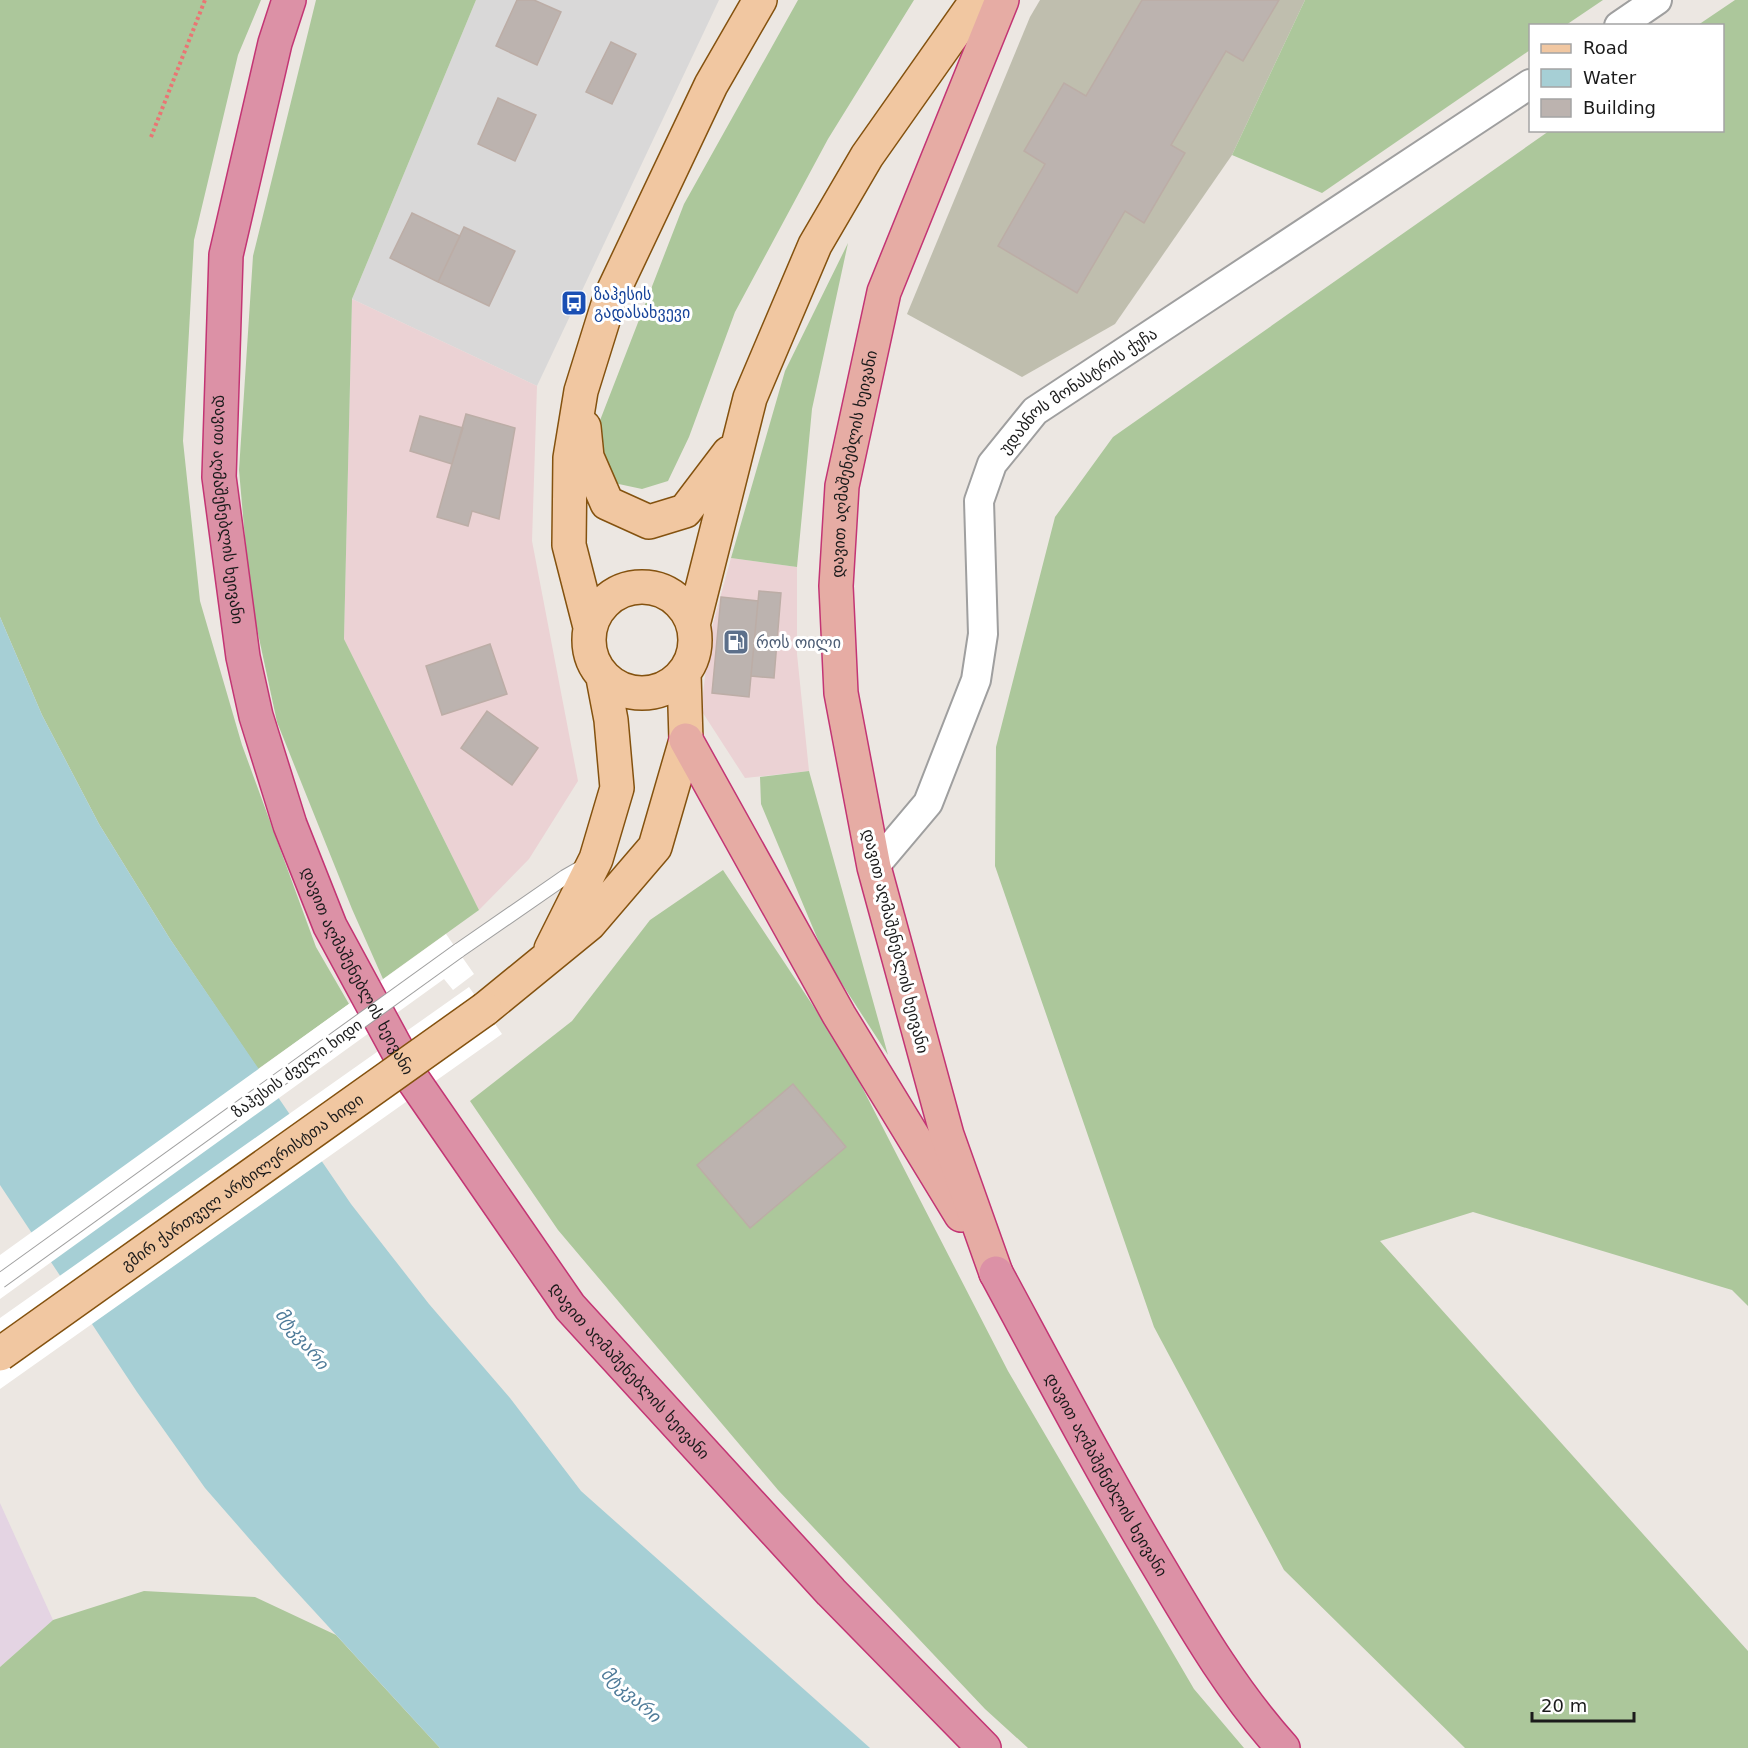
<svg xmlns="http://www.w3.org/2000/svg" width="1748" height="1748" font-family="'DejaVu Sans','Noto Sans Georgian',sans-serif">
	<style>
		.residential { fill: #d9d8d8 }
		.commercial { fill: #ebd2d4 }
		.industrial { fill: #e4d4e3 }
		.construction { fill: #bfbeae }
		.forest { fill: #acc79b }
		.water { fill: #a6cfd5 }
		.pier { fill: #fff }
		.building { fill: #bcb3af; stroke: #bcada6; stroke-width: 1.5 }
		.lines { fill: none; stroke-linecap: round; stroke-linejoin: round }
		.service-casing { stroke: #9f9f9f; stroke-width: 16 }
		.minor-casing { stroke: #9f9f9f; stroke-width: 32 }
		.primary-casing { stroke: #84520f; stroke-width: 36 }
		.trunk-casing { stroke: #c33574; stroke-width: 36 }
		.motorway-casing { stroke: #c33574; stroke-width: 36 }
		.path { stroke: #ea7574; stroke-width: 4; stroke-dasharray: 3 3; stroke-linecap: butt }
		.service { stroke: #fff; stroke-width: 14 }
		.minor { stroke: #fff; stroke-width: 28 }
		.primary { stroke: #f1c7a1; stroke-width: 33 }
		.trunk { stroke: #e6aca4; stroke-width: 33 }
		.motorway { stroke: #dc91a6; stroke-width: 33 }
		.service-bridge-casing { stroke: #9f9f9f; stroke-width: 16; stroke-linecap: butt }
		.primary-bridge-casing { stroke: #84520f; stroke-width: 36; stroke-linecap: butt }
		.service-bridge { stroke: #fff; stroke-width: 14 }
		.primary-bridge { stroke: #f1c7a1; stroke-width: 33 }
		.labels { text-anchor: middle; stroke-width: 6; stroke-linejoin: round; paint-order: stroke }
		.transit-label { font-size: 16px; fill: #164399; stroke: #fff; text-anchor: start }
		.street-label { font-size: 16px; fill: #1b1b1b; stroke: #fff }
		.service-label { font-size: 16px; fill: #4e5e75; stroke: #fff; text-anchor: start }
		.water-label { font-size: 18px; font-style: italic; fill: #4f7b99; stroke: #fff }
	</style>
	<rect width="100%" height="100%" fill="#ece7e2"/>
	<path class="residential" d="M476 0H719L537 386 352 299Z"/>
	<path class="commercial" d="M352 299 537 386 532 541 578 781 529 859 479 910 344 639Z
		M731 558 797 567V654L809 771 745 778 701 710 710 635Z"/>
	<path class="industrial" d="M0 1503 53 1620 0 1667Z"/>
	<path class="construction" d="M1040 0H1305L1232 155 1115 324 1022 377 907 314 1030 17Z"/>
	<path class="forest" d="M0 0H261L238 55 194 240 183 441 200 601 242 745 316 947 349 1004 258 1069 170 939 99 824 42 715 0 617Z
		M316 0H476L352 299 344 639 479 910 383 979 352 909 277 722 250 596 239 470 253 256Z
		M798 0H914L828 139 735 312 689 437 668 481 642 489 614 483 602 459 599 423 684 204Z
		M1305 0H1603L1566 25 1530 26V50L1322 193 1232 155Z
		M1735 0H1748V1306L1732 1290 1473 1212 1380 1241 1748 1651V1748H1465L1284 1570 1154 1327 995 866 996 747 1055 517 1113 437 1549 131 1722 130V26L1698 25Z
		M848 243 812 409 797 567 731 558 785 371Z
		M809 771 888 1055 826 959 761 804 760 777Z
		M723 870 845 1054 1008 1371 1194 1689 1244 1748H1028L985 1709 778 1490 558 1230 470 1101 572 1021 650 920Z
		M144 1591 255 1597 336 1635 440 1748H0V1667L53 1620Z"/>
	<path class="water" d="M0 617 42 715 99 824 170 939 351 1204 429 1304 510 1398 581 1491 870 1748H440L281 1575 205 1488 137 1392 0 1185Z"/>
	<path class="pier" d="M446 934 474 974 453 990 444 979 0 1299V1255Z
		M469 987 502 1034 0 1389V1318Z"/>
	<path class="building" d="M517 0H534L561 12 537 65 496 46Z
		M1142 0H1279L1243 61 1226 51 1171 145 1185 153 1144 223 1125 211 1077 293 998 246 1045 164 1024 151 1064 83 1086 96Z
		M611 42 636 54 612 104 586 92Z
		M498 98 536 115 515 161 478 144Z
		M412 213 460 236 438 282 390 258Z
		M464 227 515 251 489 306 438 282Z
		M466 414 515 428 499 519 472 511 468 526 437 517Z
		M420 416 463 428 452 464 410 451Z
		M759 591 781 593 774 678 751 676Z
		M721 597 758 601 749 697 712 693Z
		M490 644 507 694 442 715 426 666Z
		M487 711 538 748 512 785 461 748Z
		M793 1084 846 1147 750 1228 697 1165Z"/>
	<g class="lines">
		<g class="service-casing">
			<path id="service" d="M458 951 565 877 586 865"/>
		</g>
		<g class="minor-casing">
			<g id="minor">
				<path d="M1619 26 1657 0"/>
				<path id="s1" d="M874 867 928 803 976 680 983 634 979 501 992 464 1035 411 1530 84"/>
			</g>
		</g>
		<g class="primary-casing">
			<path id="primary" d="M584 427 587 457 607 503 649 522 685 511 729 453
				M589 640a53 53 0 1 1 106 0a53 53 0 1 1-106 0Z
				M693 625 750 398 815 245 867 156 977 0
				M590 627 569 545 570 458 581 391 610 298 711 85 760 0
				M551 949 596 859 617 788 611 720 603 678
				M485 1009 589 924 655 847 686 740 684 674"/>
		</g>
		<g class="trunk-casing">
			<g id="trunk">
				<path d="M686 740 839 1015 961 1215"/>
				<path id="s2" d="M996 1273 947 1135 874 867 841 693 836 586 842 486 884 292 1002 0"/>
			</g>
		</g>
		<g class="motorway-casing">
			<g id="motorway">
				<path id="s3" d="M289 0 275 43 226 255 219 477 243 657 256 716 290 825 330 926 414 1081 570 1307 831 1592 984 1748"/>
				<path id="s4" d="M996 1273C1050 1373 1103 1474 1162 1572 1198 1633 1235 1695 1283 1748"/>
			</g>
		</g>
		<path class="path" d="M151 137 205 0"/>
		<use href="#service" class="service"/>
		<use href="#minor" class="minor"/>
		<use href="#primary" class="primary"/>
		<use href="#trunk" class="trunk"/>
		<use href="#motorway" class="motorway"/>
		<g class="service-bridge-casing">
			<path id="service-bridge" d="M0 1281 458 951"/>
		</g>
		<g class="primary-bridge-casing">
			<g id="primary-bridge">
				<path id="s5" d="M0 1354 485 1009"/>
			</g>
		</g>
		<use href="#service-bridge" class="service-bridge"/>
		<use href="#primary-bridge" class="primary-bridge"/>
	</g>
	<defs>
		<g id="bus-square" transform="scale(1.35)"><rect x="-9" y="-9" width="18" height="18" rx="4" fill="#1a4fb4" stroke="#fff"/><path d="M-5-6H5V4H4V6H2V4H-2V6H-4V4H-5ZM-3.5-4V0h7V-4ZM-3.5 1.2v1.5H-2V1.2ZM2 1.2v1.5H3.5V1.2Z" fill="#fff"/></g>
		<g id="fuel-square" transform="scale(1.35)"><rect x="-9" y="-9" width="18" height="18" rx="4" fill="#5c6f8a" stroke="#fff"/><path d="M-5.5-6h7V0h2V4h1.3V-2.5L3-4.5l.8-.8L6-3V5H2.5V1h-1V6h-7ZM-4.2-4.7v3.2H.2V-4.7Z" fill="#fff"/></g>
	</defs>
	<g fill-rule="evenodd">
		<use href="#bus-square" x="574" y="303"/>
		<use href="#fuel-square" x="736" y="642"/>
	</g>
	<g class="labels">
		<g class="transit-label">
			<text x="594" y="300">ზაჰესის<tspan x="594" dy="18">გადასახვევი</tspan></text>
		</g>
		<g class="street-label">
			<text dy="6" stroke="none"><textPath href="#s1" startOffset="549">უდაბნოს მონასტრის ქუჩა</textPath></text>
			<text dy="6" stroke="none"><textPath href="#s2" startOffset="832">დავით აღმაშენებლის ხეივანი</textPath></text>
			<text dy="6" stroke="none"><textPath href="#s3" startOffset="518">დავით აღმაშენებლის ხეივანი</textPath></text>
			<text transform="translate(896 941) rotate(76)" y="6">დავით აღმაშენებლის ხეივანი</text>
			<text dy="6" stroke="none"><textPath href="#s3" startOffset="1002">დავით აღმაშენებლის ხეივანი</textPath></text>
			<text transform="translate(297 1068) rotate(-36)" y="6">ზაჰესის ძველი ხიდი</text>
			<text dy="6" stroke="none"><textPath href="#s5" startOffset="297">გმირ ქართველ არტილერისტთა ხიდი</textPath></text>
			<text dy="6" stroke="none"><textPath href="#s3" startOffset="1488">დავით აღმაშენებლის ხეივანი</textPath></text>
			<text dy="6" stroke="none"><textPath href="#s4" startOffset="230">დავით აღმაშენებლის ხეივანი</textPath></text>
		</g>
		<g class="service-label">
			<text x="756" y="648">როს ოილი</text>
		</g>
		<g class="water-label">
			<text transform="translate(302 1339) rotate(51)" y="6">მტკვარი</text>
			<text transform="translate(631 1695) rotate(42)" y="6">მტკვარი</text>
		</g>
	</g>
	<rect x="1529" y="24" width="195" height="108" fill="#ffffff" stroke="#a4a4a4" stroke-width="1.5"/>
	<rect x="1541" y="44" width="30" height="9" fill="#f1c7a1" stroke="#a4a4a4" stroke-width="1.5"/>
	<text x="1583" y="54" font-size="18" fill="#1b1b1b">Road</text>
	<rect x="1541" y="69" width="30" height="18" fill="#a6cfd5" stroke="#a4a4a4" stroke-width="1.5"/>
	<text x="1583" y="84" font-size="18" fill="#1b1b1b">Water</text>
	<rect x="1541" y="99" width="30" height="18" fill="#bcb3af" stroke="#a4a4a4" stroke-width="1.5"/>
	<text x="1583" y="114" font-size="18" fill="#1b1b1b">Building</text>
	<path d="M1532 1712v9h102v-9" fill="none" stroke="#1b1b1b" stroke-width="3"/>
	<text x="1541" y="1712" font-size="18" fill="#1b1b1b" stroke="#ffffff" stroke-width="4.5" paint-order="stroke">20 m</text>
</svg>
